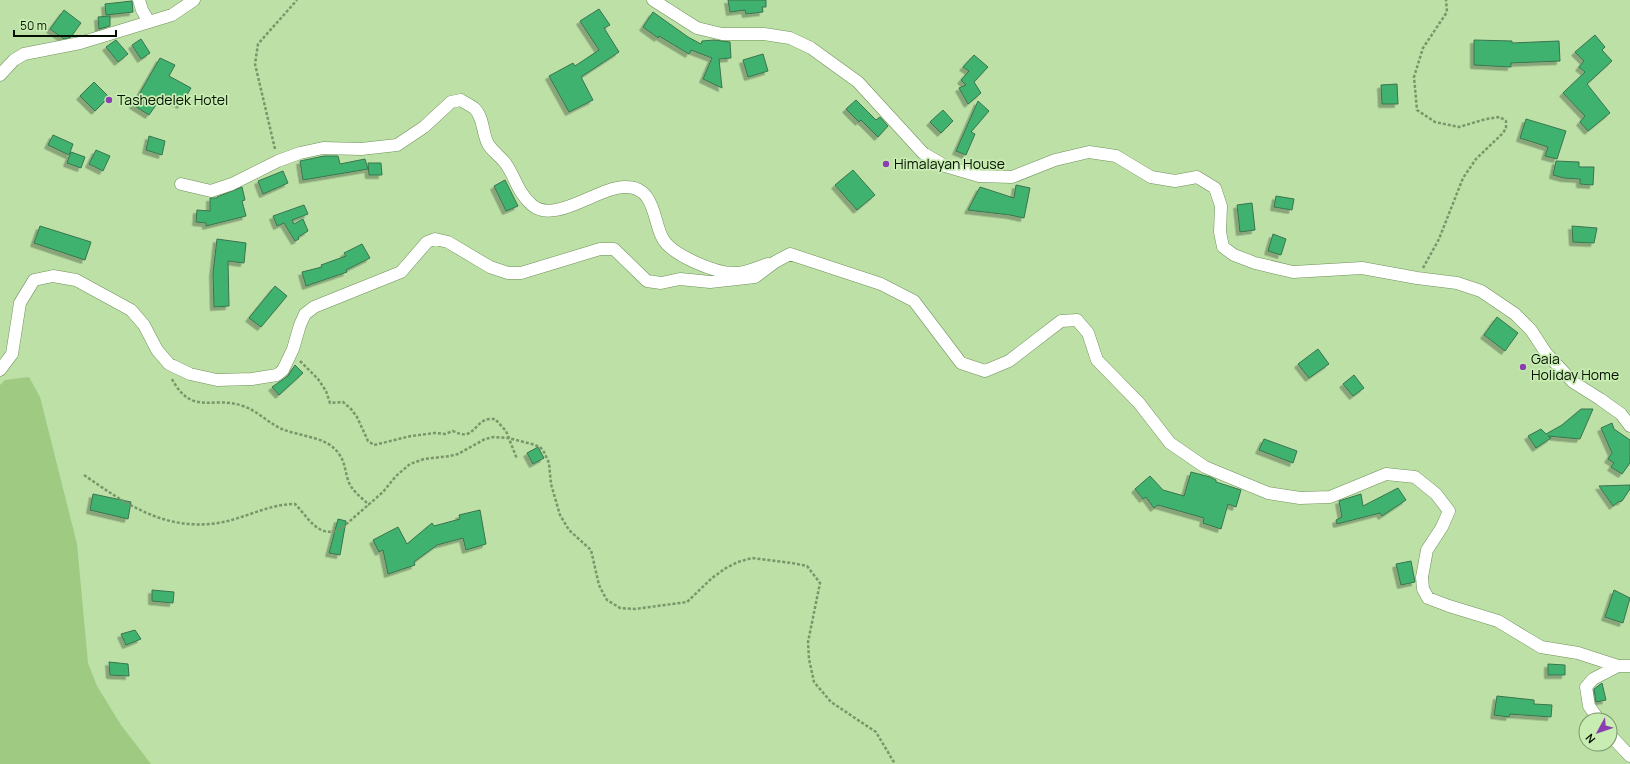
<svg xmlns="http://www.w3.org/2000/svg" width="1630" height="764" font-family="Manrope,sans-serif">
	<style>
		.green { fill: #9eca82 }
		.building { fill: #41b26f; stroke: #39744e; filter: url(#shadow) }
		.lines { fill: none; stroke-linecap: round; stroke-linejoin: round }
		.street-casing { stroke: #70915a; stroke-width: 13 }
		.path { stroke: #7a956a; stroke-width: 2.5; stroke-dasharray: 3 2; stroke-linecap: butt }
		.street { stroke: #fff; stroke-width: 12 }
		.poi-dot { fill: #8b3eae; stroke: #c8edb2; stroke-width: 1.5 }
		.labels { text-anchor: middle; stroke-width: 3.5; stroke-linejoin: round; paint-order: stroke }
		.poi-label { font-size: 14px; fill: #051000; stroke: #c8edb2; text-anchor: start }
	</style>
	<defs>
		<filter id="shadow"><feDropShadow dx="-3.5" dy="3.5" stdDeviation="0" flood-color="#0004"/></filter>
	</defs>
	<rect width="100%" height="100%" fill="#bce0a5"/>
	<path class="green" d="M29 377 40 397 77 544 88 663 97 686 121 725 151 764H0V385L5 380Z"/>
	<path class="building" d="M728 0H766V7H762L763 12 746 14 745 10 730 12Z
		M132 1 133 12 106 15 105 4Z
		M599 9 610 25 604 28 619 52 581 77 593 100 569 112 549 76 573 63 575 66 599 50 580 21Z
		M64 10 81 23 71 37 64 39 50 29Z
		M653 12 688 37 701 44 702 41 714 40 730 42 731 58 719 59 722 88 703 79 712 58 691 50 689 54 659 36 658 38 643 27Z
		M110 16V26L99 29 98 17Z
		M1595 35 1605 47 1602 50 1612 61 1587 84 1610 113 1588 131 1580 122 1585 116 1563 93 1585 72 1579 67 1584 61 1575 52Z
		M141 39 150 53 141 59 132 45Z
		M116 40 128 54 118 62 106 47Z
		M1474 40 1512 41V43L1559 41 1560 61 1511 63V67L1474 65Z
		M763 54 768 71 748 77 743 60Z
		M974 55 988 67 974 82 981 93 968 104 959 88 966 85 961 80 969 71 963 67Z
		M160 58 175 65 169 76 191 88 181 105 163 95 149 115 133 105Z
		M94 82 109 97 95 111 80 96Z
		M1397 84 1398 104H1382L1381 85Z
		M856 100 876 120 880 117 888 126 878 137 861 120 859 122 846 109Z
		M978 101 989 111 971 132 975 134 966 155 956 151Z
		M943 110 953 121 941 133 930 122Z
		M1526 119 1566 131 1557 159 1545 156 1548 147 1520 138Z
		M53 135 73 144 69 155 48 145Z
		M149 136 165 141 162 155 146 150Z
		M96 150 110 156 103 171 89 164Z
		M71 152 85 157 81 168 67 163Z
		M324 156H338L340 164 365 159 368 169 303 180 300 161Z
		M1556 161 1579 162V167H1594L1593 185 1580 184V179L1564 178 1553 175Z
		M368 163H381L382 175H369Z
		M853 170 875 195 857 210 835 185Z
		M283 171 288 183 263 194 258 181Z
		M505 180 518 206 506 211 494 186Z
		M1016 185 1030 188 1024 218 1010 215 968 210 980 187 1014 198Z
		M242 187 245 200 242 201 246 216 206 226V223L196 222 197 210 210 211V198H217V197Z
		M1276 196 1294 199 1292 210 1274 207Z
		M1252 203 1255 230 1240 232 1237 205Z
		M304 205 308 214 292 220 294 224 303 219 308 231 298 237 299 239 295 241 284 223 277 226 273 216Z
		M40 226 91 242 85 260 34 243Z
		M1572 226 1597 228 1594 243 1573 242Z
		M1273 234 1286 239 1281 255 1268 251Z
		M217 239 246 243 244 263 228 261 229 306 214 307 213 273Z
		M362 244 370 258 346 270 347 272 306 286 302 272 322 267 321 265 346 256 344 253Z
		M275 286 287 296 261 327 249 318Z
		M1497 317 1518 333 1505 351 1484 335Z
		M1318 349 1329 364 1309 378 1298 364Z
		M295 365 303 373 279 395 272 387 288 376Z
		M1354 375 1364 388 1353 396 1343 384Z
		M1581 409H1593L1580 439 1548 436 1551 438 1536 448 1528 436 1541 429 1546 434 1562 425Z
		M1612 423 1614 429 1630 440V463L1622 474 1611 467 1614 463 1608 459 1612 453 1601 428Z
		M1264 439 1297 451 1293 463 1259 450Z
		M538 447 544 458 533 464 527 453Z
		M1191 472 1210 477 1216 480V482L1241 490 1236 507 1228 504 1221 529 1203 523 1204 518 1158 505 1154 508 1146 497 1143 499 1135 489 1150 476 1163 490 1184 496Z
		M1630 485V489L1622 501 1618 502 1613 506 1599 486Z
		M1398 488 1406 500 1382 516 1380 513 1337 524 1336 520 1342 517 1339 501 1361 494 1363 506Z
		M93 494 131 502 128 519 90 510Z
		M480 510 486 544 466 550 463 538 437 545 414 562 415 565 388 574 383 550 379 552 373 540 398 527 407 544 432 523 434 526 460 519 459 515Z
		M338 519 346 521 340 555 329 553Z
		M1411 561 1415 582 1401 585 1396 564Z
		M152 590 174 592 173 603 152 601Z
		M1614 590 1630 598 1623 623 1605 617Z
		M135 630 141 639 126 645 121 634Z
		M109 662 128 664 129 676 110 675Z
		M1548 664 1565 665V675H1548Z
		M1602 683 1606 700 1596 702 1594 689Z
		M1497 696 1534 700V704L1552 705 1551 717 1510 714 1509 717 1494 715Z"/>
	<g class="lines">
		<g class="street-casing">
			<path id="street" d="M139 0 142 10 149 22 172 15 194 0
				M653 0 697 28 722 34H764L790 38 811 48 858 82 923 153 945 166 979 176 1012 177 1055 160 1089 152 1116 156 1151 177 1175 181 1197 177 1215 188 1221 206 1220 232 1223 247 1234 255 1255 263 1293 272 1362 268 1417 278 1457 283 1481 291 1515 314 1531 330 1546 353 1573 382 1600 399 1621 414 1630 426
				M0 75 14 60 24 54 80 43 149 22
				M181 184 211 191 232 184 278 161 300 153 323 148 361 149 397 145 424 127 451 102 461 100C465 103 470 105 474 108 484 117 482 133 488 144 493 152 501 157 506 164 516 179 518 193 532 205 555 225 599 186 626 187 655 187 653 220 662 237 670 255 717 274 736 273 746 273 758 267 768 264
				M0 370 12 354 20 303 34 280 53 276 76 280 131 310 144 325 157 350 169 364 190 374 217 380 252 379 277 375 283 370 293 349 300 325 305 314 314 307 401 272 427 242 435 239 448 242 490 267 508 273H521L600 249H614L647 281 661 283 680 279 710 282 755 277 775 262 790 254 881 284 914 301 961 363 985 371 1009 361 1061 321 1077 320 1088 333 1097 360 1139 403 1170 443 1205 467 1268 493 1300 498 1330 497 1386 474 1415 477 1436 494 1449 511 1442 527 1427 550 1422 577 1423 589 1428 598 1449 606 1498 621 1541 647 1578 653 1618 666H1630
				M1599 720 1589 706 1586 687 1593 679 1618 666
				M1610 735 1630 756"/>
		</g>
		<path class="path" d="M275 149 255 64 258 44 297 0
			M1423 268 1439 239 1463 178 1476 159 1503 133 1506 128V121L1500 117 1486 119 1459 127 1435 122 1417 110 1414 77 1423 48 1447 12 1446 0
			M300 361 318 379 326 391 330 403 343 402 351 409 357 417 368 441 374 445 411 436 435 433 445 434 453 431C472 441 473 426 485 420 487 419 492 419 495 419L506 431 517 459
			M172 379C192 417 213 395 243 406 258 411 268 423 282 429 301 437 327 436 339 454 345 462 345 471 348 480 351 490 361 497 369 505
			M84 475C126 504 164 531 218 523 244 519 268 504 295 504 309 518 320 542 343 527L383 492 396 476 410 464 424 459 450 456 458 454 485 439 494 437 508 438 532 444 540 447 544 452 549 463 551 484 560 515 569 530 591 550 599 585 603 593 607 600 620 608 635 609 687 602 712 578 726 568 738 562 752 558 792 563 807 566 820 583 808 642 809 659 814 682 831 702 876 732 895 764"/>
		<use href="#street" class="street"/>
	</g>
	<g class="poi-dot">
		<circle cx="109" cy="100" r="4"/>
		<circle cx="886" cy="164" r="4"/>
		<circle cx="1523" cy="367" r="4"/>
	</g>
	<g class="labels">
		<g class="poi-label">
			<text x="117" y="105">Tashedelek Hotel</text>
			<text x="894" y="169">Himalayan House</text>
			<text x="1531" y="364">Gaia<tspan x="1531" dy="16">Holiday Home</tspan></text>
		</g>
	</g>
	<g transform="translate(1598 732) rotate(230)"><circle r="19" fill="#c8edb2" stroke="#7a956b"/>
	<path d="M0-3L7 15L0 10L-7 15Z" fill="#8b3eae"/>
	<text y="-6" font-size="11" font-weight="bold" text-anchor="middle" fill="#051000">N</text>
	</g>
	<path d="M14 30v6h102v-6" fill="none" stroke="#051000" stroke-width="2"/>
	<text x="20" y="30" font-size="12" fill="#051000" stroke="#c8edb2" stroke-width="3" paint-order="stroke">50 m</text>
</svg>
